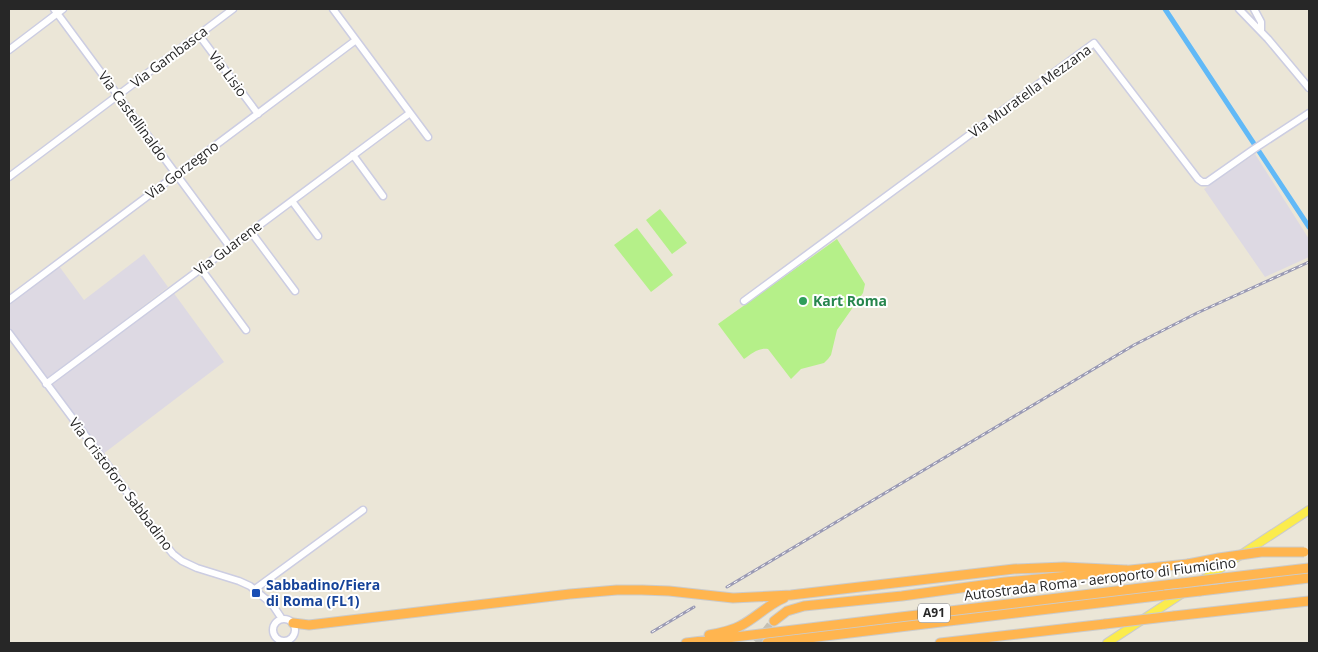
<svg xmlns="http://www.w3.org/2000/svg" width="1318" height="652" font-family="'Open Sans',sans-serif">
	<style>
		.industrial { fill: #ddd9e3 }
		.pitch { fill: #b5f089 }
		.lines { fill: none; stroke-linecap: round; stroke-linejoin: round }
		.canal { stroke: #61b9f7; stroke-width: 5 }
		.highway-tunnel { stroke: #c4c0b4; stroke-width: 9; stroke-dasharray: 9 4.5; stroke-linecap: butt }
		.minor-casing { stroke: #cccde2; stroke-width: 9 }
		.major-casing { stroke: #cbcbcb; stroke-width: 10 }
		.highway-casing { stroke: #cbcbcb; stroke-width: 11 }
		.minor { stroke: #fff; stroke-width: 6 }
		.major { stroke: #fbec4d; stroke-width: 8 }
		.highway { stroke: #ffb54f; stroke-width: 9 }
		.rail-casing { stroke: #9a9ab4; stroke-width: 3 }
		.rail { stroke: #fff; stroke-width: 1; stroke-dasharray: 4; stroke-linecap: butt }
		.highway-bridge-casing { stroke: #cbcbcb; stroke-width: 11; stroke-linecap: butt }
		.highway-bridge { stroke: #ffb54f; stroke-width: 9 }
		.leisure-dot { fill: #2e9e5b; stroke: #fff; stroke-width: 2 }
		.transit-dot { fill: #1a4fb4; stroke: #fff; stroke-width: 2 }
		.labels { text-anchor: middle; stroke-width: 4; stroke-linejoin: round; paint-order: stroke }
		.shield { fill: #fff; stroke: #686868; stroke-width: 1 }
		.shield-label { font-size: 12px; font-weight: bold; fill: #272727 }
		.street-label { font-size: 14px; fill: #272727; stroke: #fff }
		.leisure-label { font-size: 14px; font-weight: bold; fill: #27864d; stroke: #fff; text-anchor: start }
		.transit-label { font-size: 14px; font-weight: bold; fill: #164399; stroke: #fff; text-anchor: start }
	</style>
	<rect width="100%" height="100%" fill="#ebe6d7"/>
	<path class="industrial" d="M1255 154 1309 239V257L1265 277 1204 189Z
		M144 254 168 287 47 379 9 327V302L59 266 84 300Z
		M173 292 224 362 103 454 51 384Z"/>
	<path class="pitch" d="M660 209 687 243 672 254 646 220Z
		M637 228 673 275 651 292 614 245Z
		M837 239 865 284 863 293 837 330 831 355 828 359 824 363 801 369 791 379 768 349C759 347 751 354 744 359L718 324Z"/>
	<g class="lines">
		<path class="canal" d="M1165 9 1309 227"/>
		<path class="highway-tunnel" d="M757 643 774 621"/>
		<g class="minor-casing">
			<path id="minor" d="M54 9 230 247
				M333 9 428 137
				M1239 9 1268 39 1309 88
				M1254 9 1261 22V31
				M199 35 258 114
				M9 50 63 9
				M353 155 383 196
				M9 177 233 9
				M292 201 318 236
				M251 232 295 291
				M201 269 246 330
				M9 300 356 40
				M744 301 1094 43 1198 179 1202 182H1207L1254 149 1309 113
				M9 333 106 463 159 537 173 554 182 561 197 568 239 581 250 586 272 604 282 619
				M46 384 410 113
				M255 589 363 510
				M273 630a11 11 0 1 1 22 0a11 11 0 1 1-22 0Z"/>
		</g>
		<g class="major-casing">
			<path id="major" d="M1107 643 1309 510"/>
		</g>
		<g class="highway-casing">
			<path id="highway" d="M1121 571 1188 564
				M1223 578 1309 568
				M1200 591 1309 578
				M1174 616 1309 601
				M774 621 787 611 804 606 902 596 1005 582 1101 573
				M293 623 309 625 570 594 617 590H642L669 591 733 598 791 595 1014 569 1064 567 1126 570
				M709 635C720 633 731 631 740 626 756 618 767 605 784 598
				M686 643 1182 583
				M767 643 1165 595
				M940 643 1105 624"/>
		</g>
		<use href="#minor" class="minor"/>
		<use href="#major" class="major"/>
		<use href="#highway" class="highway"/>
		<g class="rail-casing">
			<path id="rail" d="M727 587 1134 345 1197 313 1309 262
				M652 632 694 607"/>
		</g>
		<use href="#rail" class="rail"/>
		<g class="highway-bridge-casing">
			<path id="highway-bridge" d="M1188 564 1219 558 1261 552H1304
				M1182 583 1223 578
				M1165 595 1200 591
				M1105 624 1174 616"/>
		</g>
		<use href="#highway-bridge" class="highway-bridge"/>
	</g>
	<circle class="leisure-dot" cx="803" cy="301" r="5"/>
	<rect class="transit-dot" x="251" y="588" width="10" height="10" rx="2.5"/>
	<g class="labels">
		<rect class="shield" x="918" y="603.5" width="32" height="19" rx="4"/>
		<g class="shield-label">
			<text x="934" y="617">A91</text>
		</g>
		<g class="street-label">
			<text transform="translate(169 57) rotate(-37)" y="5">Via Gambasca</text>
			<text transform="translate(228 74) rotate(53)" y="5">Via Lisio</text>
			<text transform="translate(1030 91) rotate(-36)" y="5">Via Muratella Mezzana</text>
			<text transform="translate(133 116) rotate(54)" y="5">Via Castellinaldo</text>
			<text transform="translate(182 170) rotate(-37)" y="5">Via Gorzegno</text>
			<text transform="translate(228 248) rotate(-37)" y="5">Via Guarene</text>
			<text transform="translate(121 484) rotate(53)" y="5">Via Cristoforo Sabbadino</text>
			<text transform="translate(1100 579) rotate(-7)" y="5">Autostrada Roma - aeroporto di Fiumicino</text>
		</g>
		<g class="leisure-label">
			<text x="813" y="306">Kart Roma</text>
		</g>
		<g class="transit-label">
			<text x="266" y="590">Sabbadino/Fiera<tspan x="266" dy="16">di Roma (FL1)</tspan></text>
		</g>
	</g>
	<rect width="1318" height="652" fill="none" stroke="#272727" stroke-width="20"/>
</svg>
